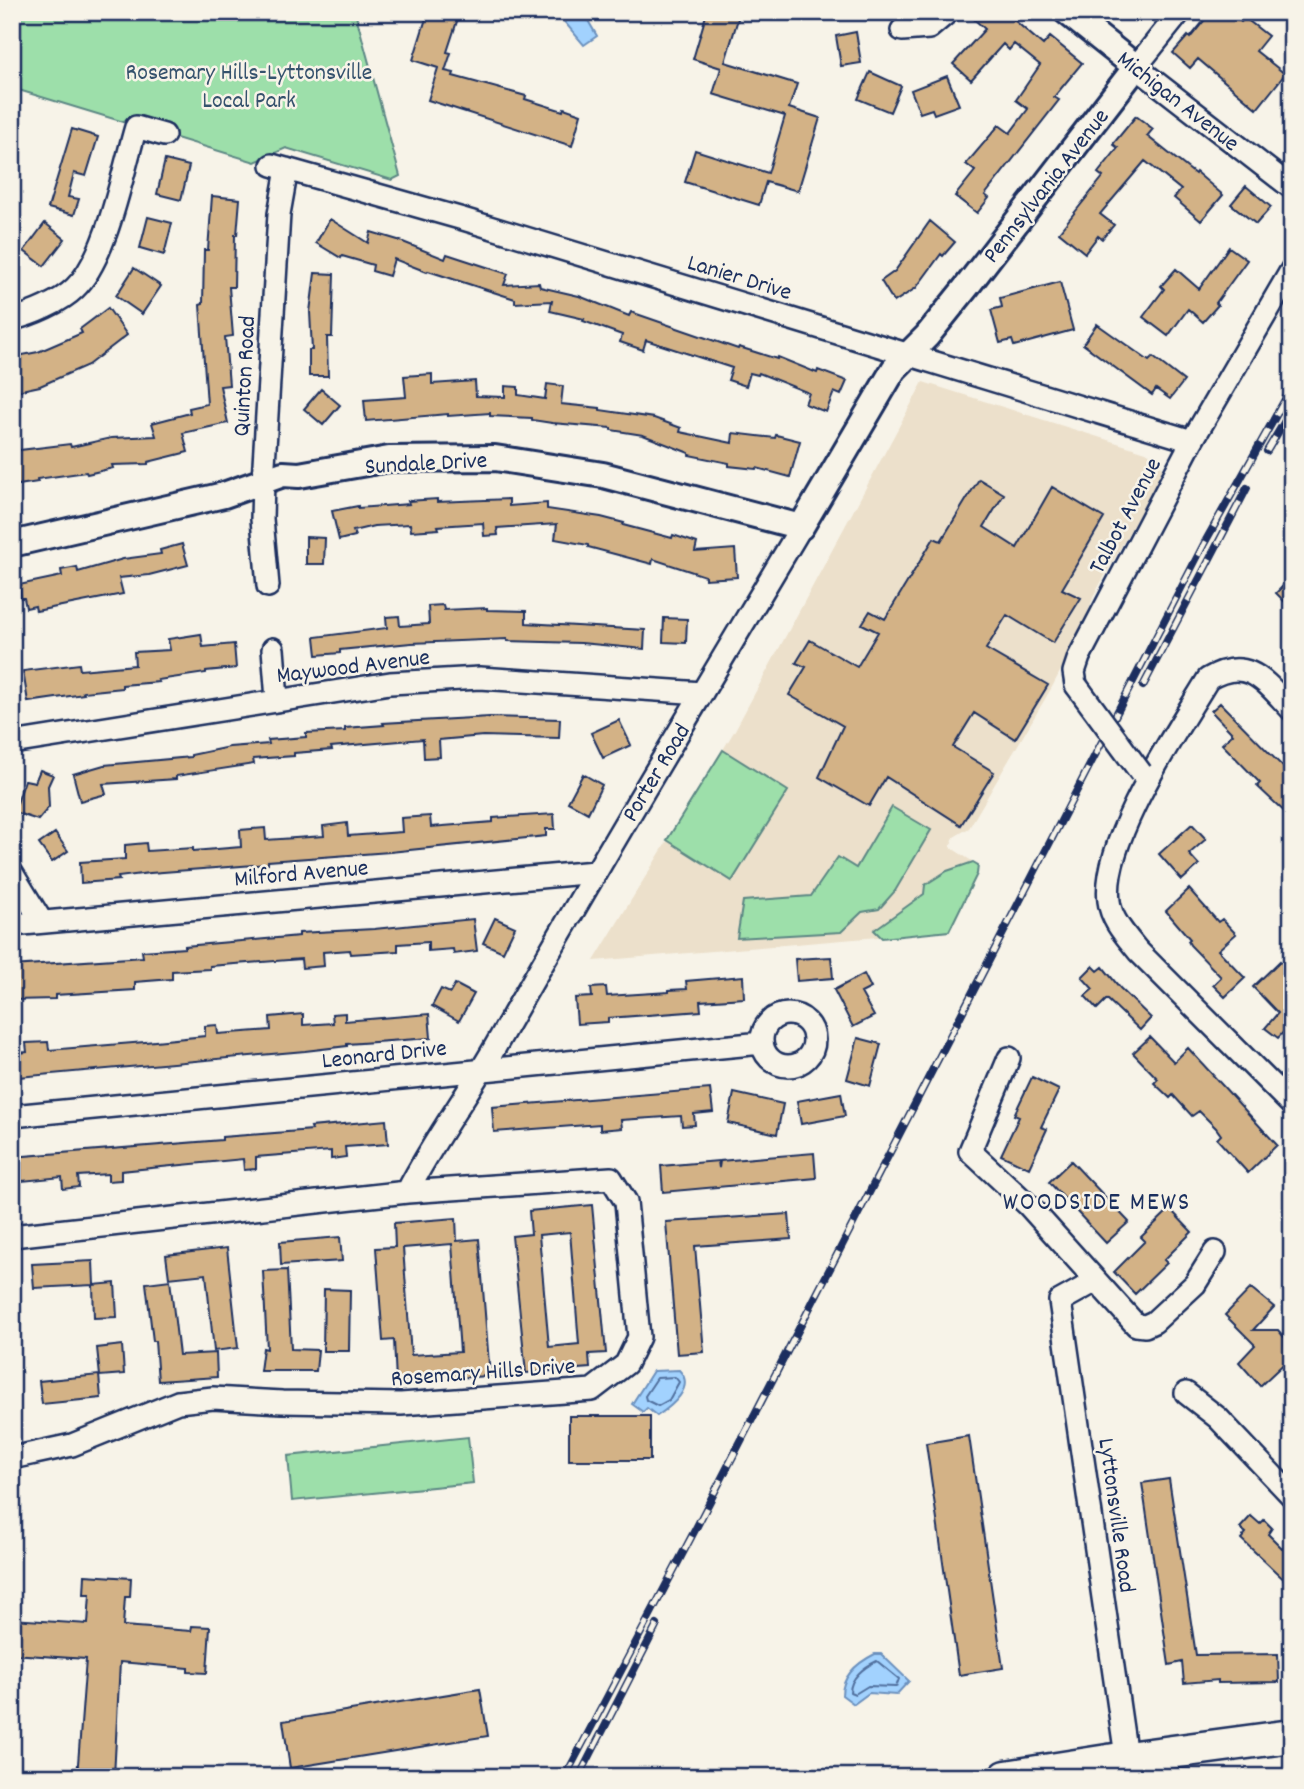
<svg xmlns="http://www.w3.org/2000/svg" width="1304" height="1789" font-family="Dekko,sans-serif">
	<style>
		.built { fill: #ece0cb }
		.green { fill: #9ddfaa; stroke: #5c8784; stroke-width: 2 }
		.water { fill: #a2d2fe; stroke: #6c91be; stroke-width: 2 }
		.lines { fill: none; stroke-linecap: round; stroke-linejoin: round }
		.shore { stroke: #51709e; stroke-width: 2 }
		.building { fill: #d3b286; stroke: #1b2f5e; stroke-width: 2; fill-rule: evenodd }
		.minor-casing { stroke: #1b2f5e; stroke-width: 26 }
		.tertiary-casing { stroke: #1b2f5e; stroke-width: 30 }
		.primary-casing { stroke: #1b2f5e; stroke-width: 37 }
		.minor { stroke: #f7f3e8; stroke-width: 21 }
		.tertiary { stroke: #f7f3e8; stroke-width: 24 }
		.primary { stroke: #f7f3e8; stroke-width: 32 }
		.rail-casing { stroke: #1b2f5e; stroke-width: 8 }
		.rail { stroke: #f7f3e8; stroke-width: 5; stroke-dasharray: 16; stroke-linecap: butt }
		.minor-bridge-casing { stroke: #1b2f5e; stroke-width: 26; stroke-linecap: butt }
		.minor-bridge { stroke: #f7f3e8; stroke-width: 21 }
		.labels { text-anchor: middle; stroke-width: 5; stroke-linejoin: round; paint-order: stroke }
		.park-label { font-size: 24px; fill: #35526d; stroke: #f7f3e8 }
		.street-label { font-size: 24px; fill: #1b2f5e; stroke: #f7f3e8 }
		.neighbourhood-label { font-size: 26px; letter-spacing: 2px; fill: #1b2f5e; stroke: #f7f3e8 }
	</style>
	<rect width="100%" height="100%" fill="#f7f3e8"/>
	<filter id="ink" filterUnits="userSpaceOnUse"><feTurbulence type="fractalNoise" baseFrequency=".0143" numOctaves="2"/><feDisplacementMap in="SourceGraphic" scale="14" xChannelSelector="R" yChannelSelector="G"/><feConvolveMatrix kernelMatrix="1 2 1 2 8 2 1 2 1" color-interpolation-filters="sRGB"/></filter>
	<g filter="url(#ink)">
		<path class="built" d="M923 382 1146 452 1154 457 1164 470 1094 595 1081 632 1052 687 969 828 954 837 950 847 978 865 977 874 949 931 594 961 735 730Z"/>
		<path class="green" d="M12 12H355L400 176 392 180 286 148 255 162 12 88Z
			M723 750 788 791 732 881 667 840Z
			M892 807 931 830 895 891 879 909 862 912 841 932 737 938 743 901 811 896 838 857 856 868Z
			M973 862 978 865 977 874 949 931 882 938 874 930 924 894 925 885 947 871Z
			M468 1437 473 1483 292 1501 288 1456Z"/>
		<path class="water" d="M565 12H583L597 36 584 45 561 18Z
			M679 1370C696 1387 672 1406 657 1416L647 1408 643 1412 632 1404 653 1371Z
			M875 1654H881L909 1681 896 1695 869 1693 854 1704 842 1695C842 1675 859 1662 875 1654Z"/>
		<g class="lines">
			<path class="shore" d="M675 1377 679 1382 669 1400 658 1406 646 1400 645 1396 657 1378Z
				M877 1661 899 1679 896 1687 868 1686 855 1694 850 1692C850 1678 864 1667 877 1661Z"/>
		</g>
		<path class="building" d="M428 12H460L447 52 451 53 445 71 454 73 453 76 526 96 525 99 563 111 564 108 581 114 572 146 428 100 438 68 413 60Z
			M707 12H740L725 62 797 84 789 108 820 118 798 191 766 182 759 205 685 182 695 150 768 173 785 116 713 94 721 68 693 59Z
			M966 12H1005L1043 45 1050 37 1082 63 1054 97 1059 100 985 195 989 198 977 213 955 196 975 171 966 164 999 125 1010 133 1028 109 1016 100 1040 65 1014 44 1009 50 1003 44 971 80 953 64 985 29Z
			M1211 12H1229L1241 22 1245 18 1268 36 1256 51 1285 74 1257 109 1198 59 1190 68 1173 53 1188 36 1190 38Z
			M856 32 861 63 841 66 836 36Z
			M870 72 901 86 890 112 858 99Z
			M947 76 959 105 934 114 932 109 920 113 911 90Z
			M1136 116 1153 129 1147 136 1195 174 1196 172 1223 195 1201 221 1174 198 1181 190 1145 161 1100 214 1114 225 1102 239 1098 236 1085 253 1059 232 1103 177 1098 173 1118 148 1113 144Z
			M72 129 98 137 86 176 74 173 68 197 79 199 74 215 48 208Z
			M165 160 189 166 181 200 157 194Z
			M1246 186 1271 207 1256 224 1231 204Z
			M212 196 240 199 237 235H235L234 287H229L233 336 225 337 229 385 220 386 228 423 183 433 188 452 148 462V464L112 465 113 468 87 474 86 472 37 479 38 482 12 486V451L70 444 71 447 111 438 156 436 152 423 190 413 189 408 207 404 200 305 203 304 204 250H208Z
			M148 217 172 223 164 255 140 248Z
			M330 219 368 243 371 232 398 240 445 259 447 254 508 274 504 285 539 283 540 287 579 296 629 316 631 312 738 349 739 347 777 359 778 357 817 373 818 370 847 381 841 395 834 392 826 412 805 404 809 393 759 373 758 375 750 373 746 386 728 380 732 368 646 340 643 350 620 342 622 335 583 321 584 319 550 311 552 301 515 303V299L428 271 427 272 394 259 389 276 372 271 373 265 342 256 341 258 316 243Z
			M930 221 955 242 943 256 941 254 916 288 894 302 881 281 895 271Z
			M45 223 65 239 44 266 24 251Z
			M1229 247 1247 260 1216 303 1218 305 1203 322 1188 309 1168 336 1143 317 1164 289 1161 286 1176 269 1199 289Z
			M134 268 161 286 142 314 116 296Z
			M315 273 334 274 332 337H327L328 376H309V350H312L310 312Z
			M1060 282 1073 330 1014 346 1012 340 1000 343 991 310 1002 307 1000 298Z
			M108 308 127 335 88 365 40 386 12 392V357L38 352 82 333 80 329Z
			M1097 324 1149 361 1153 357 1184 381 1170 399 1156 389 1152 395 1083 344Z
			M432 374V384L475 381 476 396 505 397V386L518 387V395L545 399 547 384 563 386 561 404 600 408V410L654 418 681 428 680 432 732 443 733 433 775 438 776 435 800 441 790 477 757 468 756 469 729 466V463L689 455V453L643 435 611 430V428L552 423 532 420V418L490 416V413L448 416V414L366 421 364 400 406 397 404 376Z
			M321 389 340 405 323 425 304 409Z
			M979 479 1004 494 984 527 1017 548 1052 487 1104 518 1062 589 1081 598 1053 643 1007 615 986 649 1048 685 1015 739 974 713 953 747 994 772 961 825 886 777 869 806 819 777 843 726 789 695 806 667 796 663 810 640 857 667 878 632 862 624 870 611 885 619 934 538 941 541Z
			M437 499V502L509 499V506L547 503V509L601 517 624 523 623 525 672 538 673 535 697 543 695 552 735 549 737 577 705 579V576L653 559 652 564 588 547V545L555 539 557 524 497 528 498 535 484 536 483 523 438 526 439 529 411 531 410 524 374 526 353 531 355 536 339 540 332 511 358 506V508L409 504 408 501Z
			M306 537 325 538 324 564H306Z
			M182 544 188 565 149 575 119 578 123 594 36 611 35 606 26 608 24 598H21L19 585 62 576 61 570 77 567 78 572 123 559 161 554 160 550Z
			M1292 577V609L1276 593Z
			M443 605 444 610 487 608V610L526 611V623L645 630 644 649 581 643 507 641V639L411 643 340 650V653L317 655 315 637 387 628 386 617 399 616 400 626 429 624 428 606Z
			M664 618 687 619 686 643 663 642Z
			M201 634 203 647 234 644 236 668 206 671V673L158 680 159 682 122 685V688L83 692 84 694 28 702 23 671 79 664 80 670 135 665 134 652 170 650 168 639Z
			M1220 703 1292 776V819L1257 786 1260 783 1222 744 1233 734 1211 711Z
			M490 717 560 719 559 738 483 736 439 740 440 757 424 758 423 739 331 747 332 750 294 753V756L253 759 254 764 176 776V779L103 784 106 794 80 801 73 774 104 765 191 757V755L229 747 269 744 268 740 306 737V733L345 731V728L384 725 383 723Z
			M619 720 631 745 603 758 591 733Z
			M40 770 53 775 48 786 49 807 38 820 14 812 25 780 35 782Z
			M583 774 602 785 588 813 568 802Z
			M554 814 555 829H546V836L390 852 268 861V864L150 873 118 877 119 880 81 883 80 862 125 859V845L146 843 147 851 193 848V851L241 847 240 830 265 828 266 840 324 836 323 826 347 823 348 836 402 832 401 818 430 816 431 827 493 822V818Z
			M1192 824 1206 839 1189 854 1199 865 1182 880 1159 854Z
			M55 833 68 851 52 862 39 844Z
			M1189 889 1218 922 1222 919 1236 934 1218 950 1245 978 1225 997 1213 985 1221 977 1190 945 1188 941 1190 939 1166 911Z
			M495 918 515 927 503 952 483 943Z
			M473 919 477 951 454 954 453 949 428 951V942L398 944V951L351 954 350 950 323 952 324 966 302 968 301 959 210 966V969L172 971V979L135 982V990L55 995V999L12 1000V966L143 957 142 951 185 948V946L299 936V933L374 929Z
			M831 957 833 978 797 981 795 959Z
			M1280 961 1292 973V1027L1290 1025 1278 1038 1265 1028 1278 1013 1253 987Z
			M1093 966 1098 971 1103 967 1120 988 1151 1018 1140 1030 1107 999 1097 1009 1085 996 1093 989 1082 977Z
			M864 974 871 988 861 993 874 1016 853 1027 834 990Z
			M743 976 744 998 700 1001 701 1011 608 1018V1022L577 1024 575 998 592 997 591 988 606 987 607 996 669 992V990L687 989 686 981Z
			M455 984 474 994 459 1021 432 1006 441 989 450 993Z
			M345 1013V1021L429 1014 431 1038 347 1044V1046L305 1051 19 1077 18 1053 27 1052 26 1043 48 1042 49 1050 145 1042 205 1036V1026L217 1025 218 1034 271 1030 270 1017 303 1014V1025L333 1023 332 1014Z
			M1150 1037 1174 1062 1188 1048 1277 1145 1248 1173 1217 1139 1221 1135 1216 1128 1199 1111 1192 1116 1173 1095 1170 1098 1154 1083 1158 1079 1133 1053Z
			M858 1038 881 1044 870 1086 847 1079Z
			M1032 1077 1059 1090 1041 1127 1047 1129 1029 1168 1001 1155 1019 1117 1014 1115Z
			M710 1089 713 1112 694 1114 695 1125 682 1126 681 1116 621 1120 622 1128 600 1130V1124L494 1132 492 1107Z
			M734 1093 783 1104 777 1134 728 1123Z
			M841 1093 845 1116 801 1124 797 1101Z
			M386 1120 388 1144 345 1147 346 1157 331 1159V1151L256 1157V1169L244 1170 243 1159 121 1171V1180L108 1181V1174L78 1176 79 1187 63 1189 62 1177 12 1182V1157L222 1140V1137L312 1130 311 1127Z
			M814 1153 816 1178 663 1192 661 1166 718 1161 719 1168 720 1161Z
			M1071 1161 1129 1222 1106 1243 1049 1182Z
			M592 1205 606 1353 589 1354 590 1368 526 1373 512 1236 531 1234 529 1211ZM570 1232 579 1344 549 1347 539 1235Z
			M1170 1209 1192 1232 1164 1260 1167 1263 1135 1294 1114 1272 1145 1241 1141 1237Z
			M789 1214 791 1239 695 1246 704 1352 677 1354 666 1222Z
			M456 1218 457 1241 479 1239 490 1376 396 1381 394 1340 383 1341 376 1248 395 1247 394 1223ZM452 1244 460 1352 411 1355 403 1248Z
			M340 1237 342 1261 281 1265 280 1242Z
			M227 1248 238 1348 214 1351 206 1274 169 1278 166 1255Z
			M93 1261 94 1285 115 1283 117 1317 94 1318 93 1285 34 1288 32 1264Z
			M287 1270 291 1349 318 1350 316 1371H260L263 1348 267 1349 263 1271Z
			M170 1280 179 1355 216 1353 217 1377 158 1381 155 1341H153L146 1283Z
			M1251 1288 1274 1307 1253 1330H1278L1285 1338V1345L1292 1353V1356L1260 1386 1239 1362 1255 1345 1225 1315Z
			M324 1289 350 1290 349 1351H323Z
			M122 1345 124 1374 100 1376 97 1348Z
			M99 1375 101 1398 42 1404 39 1381Z
			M569 1416H650V1460H569Z
			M969 1436 1003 1668 959 1675 926 1443Z
			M1169 1479 1196 1655 1278 1654 1279 1682 1218 1683V1680L1184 1683 1182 1662 1169 1665 1142 1483Z
			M1251 1516 1260 1524 1264 1520 1272 1528 1268 1534 1292 1558V1587L1241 1539 1246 1533 1240 1528Z
			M85 1575 131 1578 130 1597H125L123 1626 191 1631 192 1626 210 1627 207 1673 188 1672V1668L120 1662 114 1777H77L86 1659 12 1654V1619L88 1624 90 1594H84Z
			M480 1689 488 1736 290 1768 283 1721Z"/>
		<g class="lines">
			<g class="minor-casing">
				<path id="minor" d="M1180 12 1136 67 1292 188
					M902 30 929 28 948 12
					M272 165 463 219 1192 441
					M12 319C31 315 61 302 75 288 107 258 123 170 136 127L164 135
					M268 586 262 519 263 481 279 214 287 169
					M273 649 277 699
					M1076 685 1074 672 1079 657 1192 441 1292 269
					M1292 710C1265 682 1248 655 1208 679 1177 731 1101 841 1109 901 1111 920 1126 936 1138 951L1292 1105
					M12 743 390 683 480 678 702 693
					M12 873 42 922
					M12 925 595 872
					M762 1040a26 26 0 1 1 52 0a26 26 0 1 1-52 0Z
					M1009 1058 970 1151 1028 1205 1136 1325 1145 1326 1154 1322 1195 1284 1215 1252
					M12 1116 762 1043
					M407 1192C433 1141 467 1096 495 1047 594 872 698 700 801 527
					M12 1236 407 1192 611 1178 626 1202 639 1337 626 1364 592 1390 401 1404 282 1402 213 1398 178 1402 72 1445 12 1458
					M1096 1281 1060 1301 1129 1777
					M1186 1393 1218 1418 1292 1496"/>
			</g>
			<g class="tertiary-casing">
				<path id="tertiary" d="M12 544 224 495 283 474 299 475 389 459 495 458 603 475 801 527 894 369 927 336 968 285 1136 67 1067 12"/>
			</g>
			<g class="primary-casing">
				<path id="primary" d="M1006 1777 1127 1758 1292 1736"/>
			</g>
			<use href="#minor" class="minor"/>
			<use href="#tertiary" class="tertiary"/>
			<use href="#primary" class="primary"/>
			<g class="rail-casing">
				<path id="rail" d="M1267 451 1292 409
					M1143 686 1247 488
					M565 1777 695 1530 1205 542 1292 387
					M579 1777 657 1625"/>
			</g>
			<use href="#rail" class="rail"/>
			<g class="minor-bridge-casing">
				<path id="minor-bridge" d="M1076 685 1141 773"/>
			</g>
			<use href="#minor-bridge" class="minor-bridge"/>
		</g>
	</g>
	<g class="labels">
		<g class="park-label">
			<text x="249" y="79">Rosemary Hills-Lyttonsville<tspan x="249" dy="28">Local Park</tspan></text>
		</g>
		<g class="street-label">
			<text transform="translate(1179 100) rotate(38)" y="8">Michigan Avenue</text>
			<text transform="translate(1045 185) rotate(-52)" y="8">Pennsylvania Avenue</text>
			<text transform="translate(740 276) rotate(17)" y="8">Lanier Drive</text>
			<text transform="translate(243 376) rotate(-87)" y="8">Quinton Road</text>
			<text transform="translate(426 462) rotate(-3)" y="8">Sundale Drive</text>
			<text transform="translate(1124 515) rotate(-62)" y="8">Talbot Avenue</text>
			<text transform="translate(353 665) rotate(-7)" y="8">Maywood Avenue</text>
			<text transform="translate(655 772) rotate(-59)" y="8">Porter Road</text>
			<text transform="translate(301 872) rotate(-5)" y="8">Milford Avenue</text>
			<text transform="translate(384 1053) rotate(-6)" y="8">Leonard Drive</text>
			<text transform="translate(483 1371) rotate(-4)" y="8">Rosemary Hills Drive</text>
			<text transform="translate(1118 1515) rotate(82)" y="8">Lyttonsville Road</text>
		</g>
		<g class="neighbourhood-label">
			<text x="1097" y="1209">WOODSIDE MEWS</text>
		</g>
	</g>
	<rect width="1304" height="1789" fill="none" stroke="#f7f3e8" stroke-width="42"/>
	<rect x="21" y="21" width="1262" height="1747" fill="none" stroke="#1b2f5e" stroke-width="2.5" filter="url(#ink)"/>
</svg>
